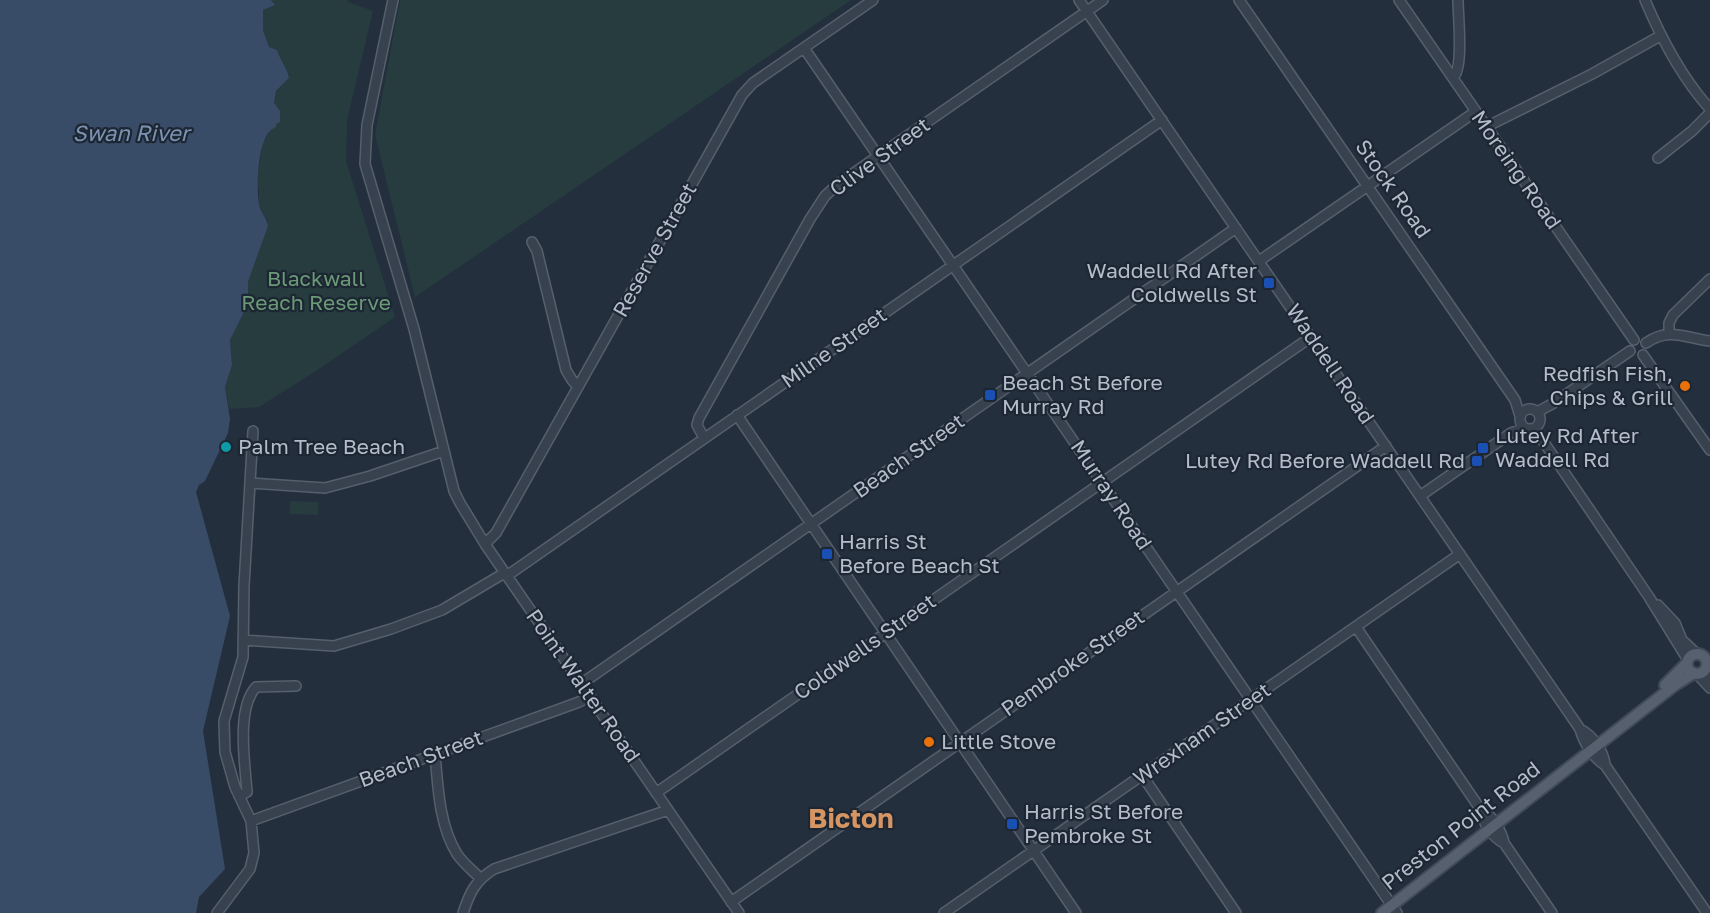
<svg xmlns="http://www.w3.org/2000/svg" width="1710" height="913" font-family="'Golos Text',sans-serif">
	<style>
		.green { fill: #263c3f }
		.water { fill: #394c67 }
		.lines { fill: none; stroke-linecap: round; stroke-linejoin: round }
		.minor-casing { stroke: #565f6c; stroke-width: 12 }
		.major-casing { stroke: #414a57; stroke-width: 14 }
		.minor { stroke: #38414e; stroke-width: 9 }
		.major { stroke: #56606e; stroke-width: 10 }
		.transit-dot { fill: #1a4fb4; stroke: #1d2633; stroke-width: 2 }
		.food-dot { fill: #e8710a; stroke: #1d2633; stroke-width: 2 }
		.culture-dot { fill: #0f9aa8; stroke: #1d2633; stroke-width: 2 }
		.labels { text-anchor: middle; stroke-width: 4.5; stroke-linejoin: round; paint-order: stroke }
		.street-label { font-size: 21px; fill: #b4bcc9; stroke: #1d2633 }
		.poi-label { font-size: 21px; fill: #b4bcc9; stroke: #1d2633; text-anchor: start }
		.park-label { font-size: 21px; fill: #6b9a76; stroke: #1d2633 }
		.water-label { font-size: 22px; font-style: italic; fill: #7c92b1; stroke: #1d2633 }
		.district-label { font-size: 27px; font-weight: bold; fill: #d59563; stroke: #1d2633 }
	</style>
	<rect width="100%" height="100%" fill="#242f3e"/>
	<path class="green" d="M271 0H348V2L373 11 347 120 346 161 395 317 316 371 259 407 229 409 225 387 232 365 230 340 244 312 248 297V282L268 226V221L259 206V190L256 181 263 144 271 129 276 92 289 78C287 67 280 60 277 50L269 48 263 30V10L275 5Z
		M400 0H851L415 297 375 135Z
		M290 501 319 502 318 515 289 514Z"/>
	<path class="water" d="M0 0H271L275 5 263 10V30L269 47 277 50C280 60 287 67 289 78L276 91 274 103 280 111V122L276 124V127C257 133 256 187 259 204 260 212 267 217 268 226L248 282V297L244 312 230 340 232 365 225 387 230 419 228 433 205 481 199 485 196 492 230 616 203 731 225 869 199 897 196 913H0Z"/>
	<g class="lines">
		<g class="minor-casing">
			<path id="minor" d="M393 0 367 125 365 164 414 329 454 491 460 503 485 544 739 913
				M1079 0 1580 729C1583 741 1593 758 1605 765L1707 913
				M1239 0 1515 400 1520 416
				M1399 0 1634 340
				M1645 0C1661 38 1682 78 1710 109
				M804 48 1397 913
				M1453 78C1464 68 1458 17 1458 0
				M1486 127 1592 74 1660 36
				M1658 158 1692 131 1710 113
				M532 242 537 251 566 370 572 380 578 387
				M1259 261 1475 112
				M1669 334V323L1673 315 1710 279
				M1646 343C1669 327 1685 338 1710 341
				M1643 355 1710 450
				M1520 419a10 10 0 1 1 20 0a10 10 0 1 1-20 0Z
				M1537 412 1552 404 1630 351
				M737 415 1076 913
				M1530 429 1543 441 1649 597 1688 660
				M704 438 697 425 699 418 810 219 825 196 838 184 1103 0
				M250 483 325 488 370 476 444 451
				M1420 496 1511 433 1525 428
				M485 544 496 533 742 95 753 83 873 0
				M1658 605 1675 623 1682 640 1697 654
				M1356 627 1481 810C1492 814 1502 832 1504 843L1552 913
				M243 640 334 646 391 629 442 610 501 575 511 573 1162 120
				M1706 667 1710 676
				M1696 673 1710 688
				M581 684 1236 228
				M1580 729C1592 735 1604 751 1605 765
				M435 754C438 787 439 825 457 854 463 863 473 871 480 878
				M1142 775 1236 913
				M656 793 1311 337
				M239 796 247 792C245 763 236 709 256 687L296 686
				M1481 810C1482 822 1493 838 1504 843
				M251 821 579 702 590 696
				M731 902 1386 446
				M217 913 250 869 254 853 251 821 235 787 225 752 224 721 243 657 244 586 253 431
				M463 913C470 892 475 881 494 869L668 810
				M944 913 1460 554"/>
		</g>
		<g class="major-casing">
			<path id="major" d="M1687 664a10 10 0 1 1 20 0a10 10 0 1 1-20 0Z
				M1665 685 1687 663
				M1382 913 1675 685 1694 673"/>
		</g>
		<use href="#minor" class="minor"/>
		<use href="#major" class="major"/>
	</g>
	<g class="transit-dot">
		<rect x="1263" y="277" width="12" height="12" rx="3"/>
		<rect x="984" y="389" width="12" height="12" rx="3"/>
		<rect x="1477" y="442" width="12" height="12" rx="3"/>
		<rect x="1471" y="455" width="12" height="12" rx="3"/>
		<rect x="821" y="548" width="12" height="12" rx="3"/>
		<rect x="1006" y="818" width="12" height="12" rx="3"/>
	</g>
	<g class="food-dot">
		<circle cx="1685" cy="386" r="6"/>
		<circle cx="929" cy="742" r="6"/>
	</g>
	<circle class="culture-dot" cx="226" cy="447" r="6"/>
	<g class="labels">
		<g class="street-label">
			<text transform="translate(880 157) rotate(-36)" y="7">Clive Street</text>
			<text transform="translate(1516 170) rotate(55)" y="7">Moreing Road</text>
			<text transform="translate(1393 189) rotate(55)" y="7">Stock Road</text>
			<text transform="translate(655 250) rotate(-61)" y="7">Reserve Street</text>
			<text transform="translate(834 348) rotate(-35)" y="7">Milne Street</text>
			<text transform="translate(1330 364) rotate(56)" y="7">Waddell Road</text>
			<text transform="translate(909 456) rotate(-35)" y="7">Beach Street</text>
			<text transform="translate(1111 495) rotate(56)" y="7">Murray Road</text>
			<text transform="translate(865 647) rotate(-35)" y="7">Coldwells Street</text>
			<text transform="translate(1073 663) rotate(-35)" y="7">Pembroke Street</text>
			<text transform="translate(583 686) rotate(55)" y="7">Point Walter Road</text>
			<text transform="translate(1202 734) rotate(-35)" y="7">Wrexham Street</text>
			<text transform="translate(421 759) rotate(-20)" y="7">Beach Street</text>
			<text transform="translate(1461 826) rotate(-38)" y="7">Preston Point Road</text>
		</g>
		<g class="poi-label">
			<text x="1257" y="278" text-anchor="end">Waddell Rd After<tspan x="1257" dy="24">Coldwells St</tspan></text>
			<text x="1673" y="381" text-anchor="end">Redfish Fish,<tspan x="1673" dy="24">Chips &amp; Grill</tspan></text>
			<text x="1002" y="390">Beach St Before<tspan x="1002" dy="24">Murray Rd</tspan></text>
			<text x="1495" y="443">Lutey Rd After<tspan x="1495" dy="24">Waddell Rd</tspan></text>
			<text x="238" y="454">Palm Tree Beach</text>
			<text x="1465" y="468" text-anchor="end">Lutey Rd Before Waddell Rd</text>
			<text x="839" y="549">Harris St<tspan x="839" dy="24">Before Beach St</tspan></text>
			<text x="941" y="749">Little Stove</text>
			<text x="1024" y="819">Harris St Before<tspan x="1024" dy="24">Pembroke St</tspan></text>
		</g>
		<g class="park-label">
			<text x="316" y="286">Blackwall<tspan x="316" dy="24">Reach Reserve</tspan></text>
		</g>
		<g class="water-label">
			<text x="131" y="141">Swan River</text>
		</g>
		<g class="district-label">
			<text x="851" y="828">Bicton</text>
		</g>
	</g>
</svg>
